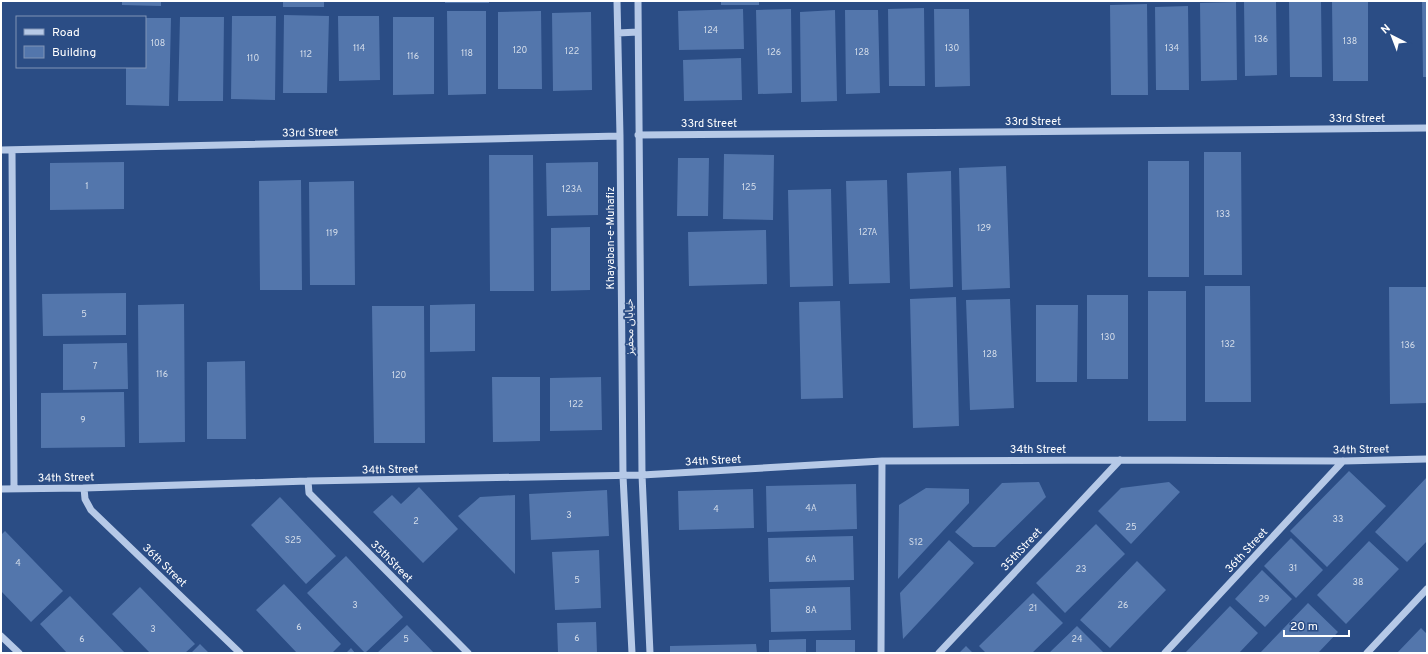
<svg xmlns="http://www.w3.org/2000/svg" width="1428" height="654" font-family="Overpass,'Noto Sans Arabic',sans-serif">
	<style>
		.building { fill: #5376ac }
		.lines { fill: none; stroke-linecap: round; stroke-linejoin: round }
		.minor { stroke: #b6c9e7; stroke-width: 7 }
		.labels { text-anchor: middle; stroke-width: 3.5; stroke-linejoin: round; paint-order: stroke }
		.number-label { font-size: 9px; fill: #d4ddea }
		.street-label { font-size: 11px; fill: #fff; stroke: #2b4d85 }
	</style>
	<rect width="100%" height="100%" fill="#2b4d85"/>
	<path class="building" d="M122 1H161V6L122 5Z
		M283 1H324V7H283Z
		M445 1H489V3H445Z
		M721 1H759V5H721Z
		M1289 1H1321L1322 77H1290Z
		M1332 1H1368V81H1333Z
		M1422 1H1427V77H1423Z
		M1236 2 1237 80 1201 81 1200 3Z
		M1244 2H1276L1277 75 1245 76Z
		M1147 4 1148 95H1111L1110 5Z
		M1188 6 1189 90H1156L1155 7Z
		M924 8 925 86H889L888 9Z
		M743 9 744 49 679 50 678 11Z
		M791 9 792 93 758 94 756 10Z
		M934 9H969L970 86 935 87Z
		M835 10 837 101 801 102 800 12Z
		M845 10H878L880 93 846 94Z
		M447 11H486V94L448 95Z
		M541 11 542 89H498V12Z
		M591 12 592 90 553 91 552 13Z
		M284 15 329 16 327 93H283Z
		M232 16H276L275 100 231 99Z
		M338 16H379L380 80 339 81Z
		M180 17H224L223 101H178Z
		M393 17H434V94L393 95Z
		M145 18H171L169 106 126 105V67H145Z
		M741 58 742 100 684 101 683 60Z
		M1204 152H1241L1242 275H1204Z
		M724 154 774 155 773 220 723 219Z
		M489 155H533L534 291H490Z
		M678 158H709L708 216H677Z
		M1148 161H1189V277H1148Z
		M124 162V209L50 210V163Z
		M598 162V215L547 216 546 163Z
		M1006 166 1010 288 962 290 959 168Z
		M951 171 953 287 910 289 907 173Z
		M301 180 302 290H260L259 181Z
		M887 180 890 283 849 284 846 181Z
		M354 181 355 285H310L309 182Z
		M831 189 833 286 790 287 788 190Z
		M590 227V290L551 291V228Z
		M766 230 767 284 689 286 688 232Z
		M1205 286H1250L1251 402H1205Z
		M1389 287H1427V403L1390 404Z
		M1148 291H1186V421H1148Z
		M126 293V335L43 336 42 294Z
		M1087 295H1128V379H1087Z
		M956 297 959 426 913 428 910 299Z
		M1010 299 1014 408 970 410 966 300Z
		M840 301 843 398 801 399 799 302Z
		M184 304 185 442 139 443 138 305Z
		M475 304V351L430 352V305Z
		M1036 305H1078L1077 382H1036Z
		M372 306H424L425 443H374Z
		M127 343 128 389 63 390V344Z
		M245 361 246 439H207V362Z
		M492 377H540V441L493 442Z
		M601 377 602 430 550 431V378Z
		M124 392 125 447 41 448V393Z
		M1349 471 1386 506 1327 567 1290 531Z
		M1427 477V541L1407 562 1375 532Z
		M1039 482 1046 497 995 547H973L955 532 1002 483Z
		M1169 482 1180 492 1131 544 1098 511 1121 488Z
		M856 484 857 529 767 532 766 486Z
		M419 487 458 529 423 563 373 512 392 495 401 504Z
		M926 488 969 489V503L898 579 899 505Z
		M753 489 754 528 679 530 678 491Z
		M607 490 609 536 531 540 529 494Z
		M515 495V574L458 516 480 497Z
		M280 497 336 556 306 584 251 525Z
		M1096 524 1125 554 1065 613 1036 583Z
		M5 531 63 591 31 622 1 591V535Z
		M853 536 854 580 769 582 768 538Z
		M1291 538 1323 570 1296 598 1264 566Z
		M949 540 974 563 903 639 900 593Z
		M1369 541 1399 569 1346 624 1317 595Z
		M599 550 601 608 555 610 552 552Z
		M346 556 403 617 365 653 307 593Z
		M1137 561 1166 590 1110 648 1080 620Z
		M1262 570 1292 599 1265 627 1235 599Z
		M284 584 341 644 332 653H297L256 610Z
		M140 587 195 644 185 653H150L112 614Z
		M850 587 851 630 771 632 770 589Z
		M1033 593 1063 623 1032 653H986L979 646Z
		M70 596 125 653H67L40 624Z
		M1308 603 1338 632 1318 653H1260Z
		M1230 606 1258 633 1239 653H1185Z
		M596 622 597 653H558L557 623Z
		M407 625 434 653H377Z
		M1077 626 1104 653H1049Z
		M1421 628 1427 634V653H1397Z
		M806 639V653H769V640Z
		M816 640H855V653H816Z
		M200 644 209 653H191Z
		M756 644 757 653H670V646Z
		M966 646 973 653H959Z
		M351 648 355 653H346Z"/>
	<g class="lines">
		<path class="minor" d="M617 1 620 136 623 476 632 653
			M638 1 642 475 650 653
			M618 33 638 32
			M638 135 1427 128
			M1 150 620 136
			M12 150 14 488
			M308 481 309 493 468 653
			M84 488 85 499 91 510 240 653
			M1 489 84 488 308 481 642 475 882 461 1120 460 1343 461 1427 459
			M1 636 19 653
			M881 653 882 461
			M939 653 1120 460
			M1165 653 1343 461
			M1367 653 1427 589"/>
	</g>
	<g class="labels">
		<g class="number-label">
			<text x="711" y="33">124</text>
			<text x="1261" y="42">136</text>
			<text x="1350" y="44">138</text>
			<text x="158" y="46">108</text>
			<text x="359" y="51">114</text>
			<text x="952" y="51">130</text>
			<text x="1172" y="51">134</text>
			<text x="520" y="53">120</text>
			<text x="572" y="54">122</text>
			<text x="774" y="55">126</text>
			<text x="862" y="55">128</text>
			<text x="467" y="56">118</text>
			<text x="306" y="57">112</text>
			<text x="413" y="59">116</text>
			<text x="253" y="61">110</text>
			<text x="87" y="189">1</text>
			<text x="749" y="190">125</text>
			<text x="572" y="192">123A</text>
			<text x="1223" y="217">133</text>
			<text x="984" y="231">129</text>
			<text x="868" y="235">127A</text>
			<text x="332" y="236">119</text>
			<text x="84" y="317">5</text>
			<text x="1108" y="340">130</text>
			<text x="1228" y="347">132</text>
			<text x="1408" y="348">136</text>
			<text x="990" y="357">128</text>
			<text x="95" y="369">7</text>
			<text x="162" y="377">116</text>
			<text x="399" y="378">120</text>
			<text x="576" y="407">122</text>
			<text x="83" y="423">9</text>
			<text x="811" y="511">4A</text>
			<text x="716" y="512">4</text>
			<text x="569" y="518">3</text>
			<text x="1338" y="522">33</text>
			<text x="416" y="524">2</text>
			<text x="1131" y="530">25</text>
			<text x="293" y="543">S25</text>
			<text x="916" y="545">S12</text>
			<text x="811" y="562">6A</text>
			<text x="18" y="566">4</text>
			<text x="1293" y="571">31</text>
			<text x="1081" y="572">23</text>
			<text x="577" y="583">5</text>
			<text x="1358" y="585">38</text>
			<text x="1264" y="602">29</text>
			<text x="355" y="608">3</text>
			<text x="1123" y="608">26</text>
			<text x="1033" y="611">21</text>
			<text x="811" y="613">8A</text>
			<text x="299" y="630">6</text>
			<text x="153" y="632">3</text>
			<text x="577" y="641">6</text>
			<text x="82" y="642">6</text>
			<text x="406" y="642">5</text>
			<text x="1077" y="642">24</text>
		</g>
		<g class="street-label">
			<text x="1357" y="122">33rd Street</text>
			<text x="1033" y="125">33rd Street</text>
			<text x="709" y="127">33rd Street</text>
			<text transform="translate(310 132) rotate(-1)" y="4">33rd Street</text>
			<text transform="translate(610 238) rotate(-90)" y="4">Khayaban-e-Muhafiz</text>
			<text transform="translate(629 327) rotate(-91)" y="4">خیابان محفیز</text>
			<text x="1038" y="453">34th Street</text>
			<text transform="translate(1361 449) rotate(-1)" y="4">34th Street</text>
			<text transform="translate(713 460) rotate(-3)" y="4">34th Street</text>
			<text transform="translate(390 469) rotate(-1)" y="4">34th Street</text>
			<text transform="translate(66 477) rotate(-1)" y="4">34th Street</text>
			<text transform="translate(1021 549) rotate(-47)" y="4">35thStreet</text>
			<text transform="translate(1246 550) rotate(-47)" y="4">36th Street</text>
			<text transform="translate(392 561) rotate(45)" y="4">35thStreet</text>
			<text transform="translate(165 565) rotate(44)" y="4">36th Street</text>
		</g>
	</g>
	<rect width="1428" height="654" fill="none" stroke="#ffffff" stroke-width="4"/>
	<rect x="16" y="16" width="130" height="52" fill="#2b4d85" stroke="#8094b6"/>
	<rect x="24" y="29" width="20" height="6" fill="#b6c9e7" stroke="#8094b6"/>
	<text x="52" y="36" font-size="12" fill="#ffffff">Road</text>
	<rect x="24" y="46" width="20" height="12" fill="#5376ac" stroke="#8094b6"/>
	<text x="52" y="56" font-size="12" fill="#ffffff">Building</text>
	<g transform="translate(1392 36) rotate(318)" stroke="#2b4d85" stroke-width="3" paint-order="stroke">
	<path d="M0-3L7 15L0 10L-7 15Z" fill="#ffffff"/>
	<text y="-6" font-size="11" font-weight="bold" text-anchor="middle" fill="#ffffff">N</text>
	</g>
	<path d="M1284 630v6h65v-6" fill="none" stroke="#ffffff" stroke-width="2"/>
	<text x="1290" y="630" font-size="12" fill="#ffffff" stroke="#2b4d85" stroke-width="3" paint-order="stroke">20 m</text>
</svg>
